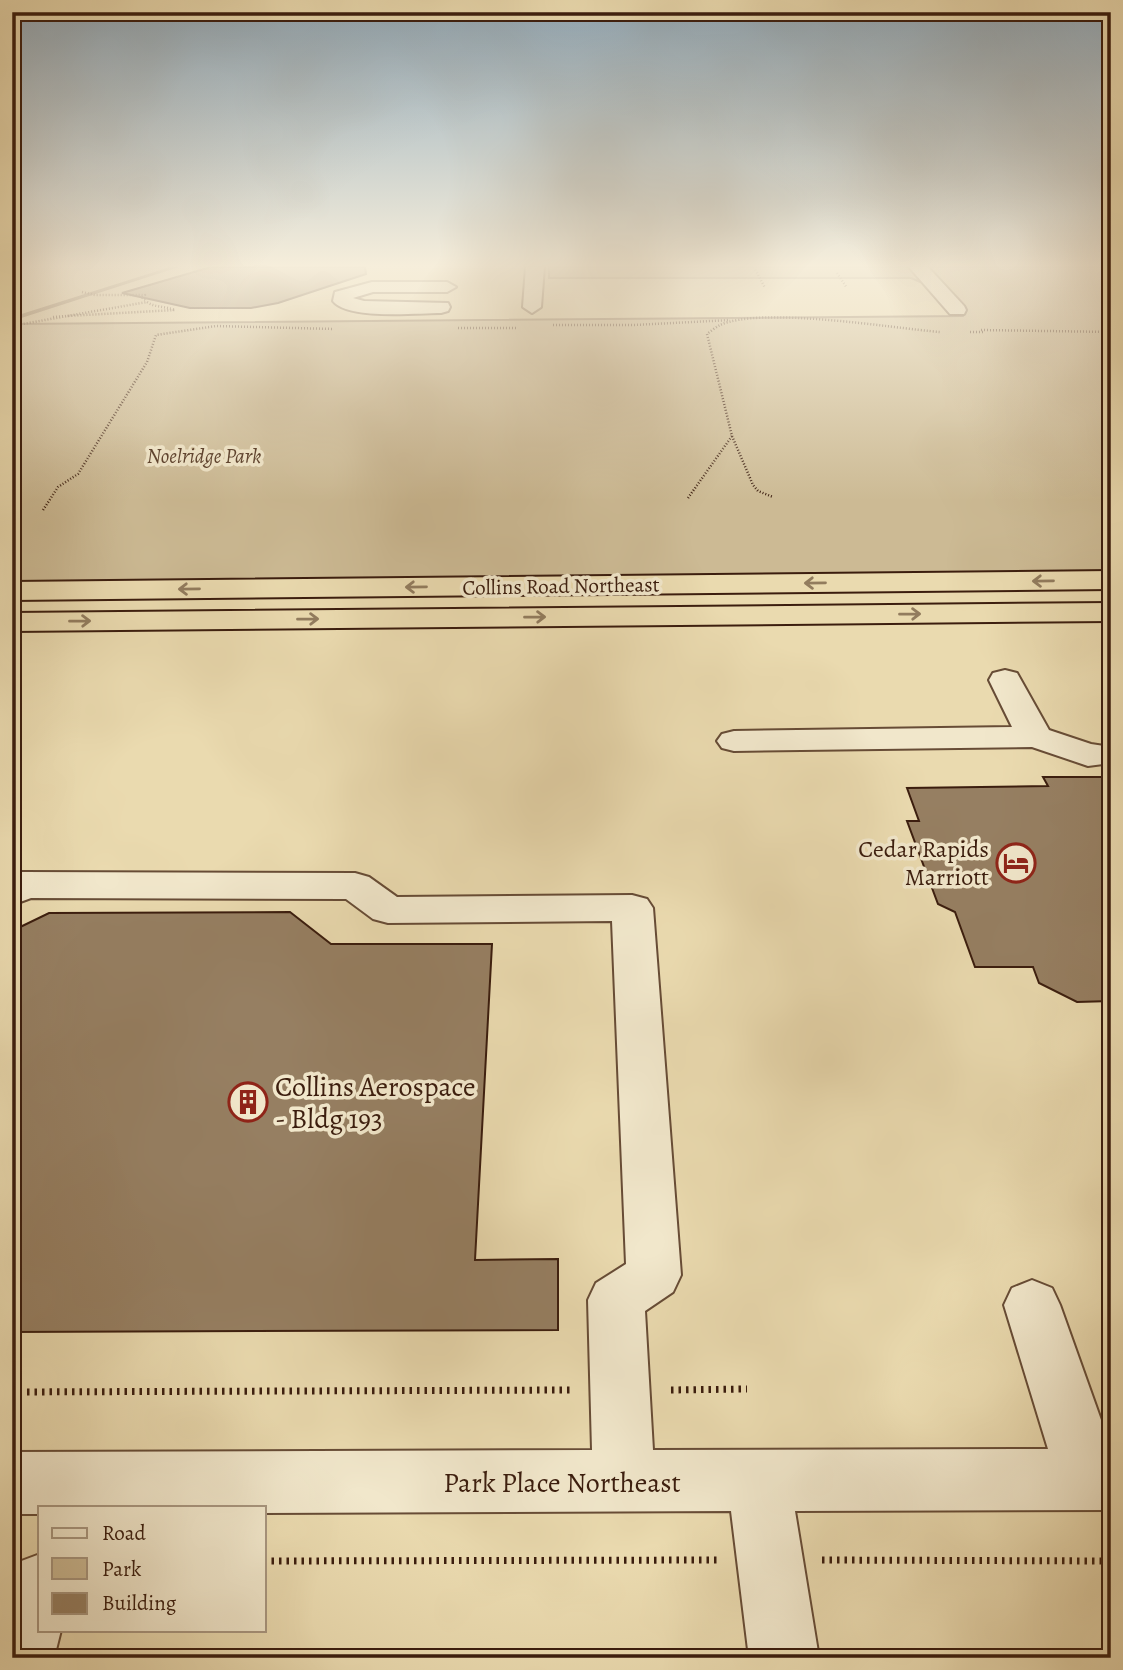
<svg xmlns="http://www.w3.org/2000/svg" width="1123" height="1670" font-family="Alegreya,serif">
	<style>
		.green { fill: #ccba94; stroke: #846c51; stroke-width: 2 }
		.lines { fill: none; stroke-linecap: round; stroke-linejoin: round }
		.stream { fill: #80684e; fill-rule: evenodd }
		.building { fill: #967f62; stroke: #3b1d0e; stroke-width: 2 }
		.minor-casing { stroke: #674c36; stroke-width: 4 }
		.highway-casing { stroke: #3b1d0e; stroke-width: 4 }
		.path-far1 { stroke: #3b1d0e; stroke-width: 2.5; stroke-dasharray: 1 2; stroke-linecap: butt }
		.path { stroke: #3b1d0e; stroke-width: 7; stroke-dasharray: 2.5 5; stroke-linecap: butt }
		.minor { fill: #f1e7cb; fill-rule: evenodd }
		.highway { fill: #eadaaf; fill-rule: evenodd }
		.oneway { stroke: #927c5e }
		.labels { text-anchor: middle; stroke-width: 7; stroke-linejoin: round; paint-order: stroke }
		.far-park-label { font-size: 21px; font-style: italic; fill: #5f4430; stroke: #f1e7cb }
		.far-street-label { font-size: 21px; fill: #3b1d0e; stroke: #f1e7cb }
		.poi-label { font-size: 24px; fill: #3b1d0e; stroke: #f1e7cb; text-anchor: end }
		.near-poi-label { font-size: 28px; fill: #3b1d0e; stroke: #f1e7cb; text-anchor: start }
		.near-street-label { font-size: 28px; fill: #3b1d0e; stroke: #f1e7cb }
	</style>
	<rect width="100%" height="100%" fill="#eadaaf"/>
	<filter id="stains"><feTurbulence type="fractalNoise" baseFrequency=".00286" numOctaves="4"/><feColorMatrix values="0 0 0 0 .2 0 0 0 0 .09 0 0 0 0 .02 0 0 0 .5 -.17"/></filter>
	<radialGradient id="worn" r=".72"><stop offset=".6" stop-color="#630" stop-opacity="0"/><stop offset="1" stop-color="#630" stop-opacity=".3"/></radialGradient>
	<path class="green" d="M549 267H1111V580L12 591V324L962 316 937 289 911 278H549Z"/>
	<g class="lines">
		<path class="stream" d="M170 267H179L12 321V317Z"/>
	</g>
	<path class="building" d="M211 267H365L366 274 278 303 251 308H190L122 293Z
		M1043 777H1111V1001L1077 1002 1039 983 1033 967H975L955 912 938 904 907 821H919L907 788 1048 786Z
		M290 912 331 944H492L475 1260 558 1259V1330L12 1332V931L49 913Z"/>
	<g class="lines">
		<g class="minor-casing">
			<path id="minor" d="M526 267H544L541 307 532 313 523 307Z
				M909 267H928L964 306 966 310 964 314H950Z
				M372 282H447L456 287 447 292H373L353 298 364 301 448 303 450 307 448 311 441 313C417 313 348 320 333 301L335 292Z
				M1005 670 1017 673 1049 730 1091 744 1111 747V763L1088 766 1032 747 734 751 722 748 717 741 722 734 734 731 1012 727 989 680 993 673Z
				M22 872 355 873 369 877 397 897 632 895 647 899 653 908 681 1275 673 1292 645 1311 653 1450 1048 1449 1004 1305 1012 1288 1032 1280 1052 1288 1060 1305 1111 1448V1510L795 1511 819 1658H749L731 1511 264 1513V1507H40V1514H12V1452L592 1450 588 1300 596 1283 626 1264 612 921 388 923 373 919 346 899 31 898 12 905V875Z
				M40 1554V1630H61L54 1658H12V1574L16 1563Z"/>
		</g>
		<g class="highway-casing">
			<path id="highway" d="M1111 571V589L12 600V582Z
				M1111 603V621L12 631V613Z"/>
		</g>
		<path class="path-far1" d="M754 267 765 288
			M837 273 847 288
			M82 292 95 295H145L141 297 147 301
			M147 302C156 308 165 306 175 310L67 316Z
			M53 317 67 316
			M553 325H634L730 320
			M12 326 67 316
			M458 328H516
			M981 330 1111 332
			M970 332H983
			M732 436 753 485 758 491 773 497
			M688 498 732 436 707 334C711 331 716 327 720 325 762 306 891 328 940 332
			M43 510 58 487 78 474 147 362 156 335 216 326 334 329"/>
		<path class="path" d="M671 1390 747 1389
			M12 1392 571 1390
			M822 1560 1111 1561
			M264 1561 718 1560"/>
		<use href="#minor" class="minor"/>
		<use href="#highway" class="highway"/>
	</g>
	<defs><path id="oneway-shaft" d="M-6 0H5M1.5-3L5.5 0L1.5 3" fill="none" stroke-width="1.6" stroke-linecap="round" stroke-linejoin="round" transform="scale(1.75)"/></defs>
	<g class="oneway">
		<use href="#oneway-shaft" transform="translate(1043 581) rotate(179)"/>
		<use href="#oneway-shaft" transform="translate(815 583) rotate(179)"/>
		<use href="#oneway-shaft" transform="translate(416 587) rotate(179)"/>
		<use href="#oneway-shaft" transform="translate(189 589) rotate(179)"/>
		<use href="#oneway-shaft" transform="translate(910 614) rotate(-1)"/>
		<use href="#oneway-shaft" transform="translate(535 617) rotate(-1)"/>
		<use href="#oneway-shaft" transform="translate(308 619) rotate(-1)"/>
		<use href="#oneway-shaft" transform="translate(80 621) rotate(-1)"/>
	</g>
	<linearGradient id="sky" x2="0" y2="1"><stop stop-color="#91aabb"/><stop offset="0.53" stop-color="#f6eedb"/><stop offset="1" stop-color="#f6eedb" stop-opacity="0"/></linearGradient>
	<rect width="1123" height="501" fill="url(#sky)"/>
	<defs>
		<g id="hotel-ring" transform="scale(2.0125)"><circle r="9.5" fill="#f1e7cb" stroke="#8f2418" stroke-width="1.5"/><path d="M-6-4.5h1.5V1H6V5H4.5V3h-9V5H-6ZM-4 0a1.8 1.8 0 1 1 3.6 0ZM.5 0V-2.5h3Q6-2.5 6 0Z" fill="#8f2418"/></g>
		<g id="building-ring" transform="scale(2.0125)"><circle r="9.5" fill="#f1e7cb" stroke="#8f2418" stroke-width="1.5"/><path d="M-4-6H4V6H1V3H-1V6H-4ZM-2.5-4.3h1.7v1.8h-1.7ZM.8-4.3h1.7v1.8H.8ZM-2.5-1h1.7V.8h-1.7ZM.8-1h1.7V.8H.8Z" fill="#8f2418"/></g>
	</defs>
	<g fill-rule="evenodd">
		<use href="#hotel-ring" x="1016" y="863"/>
		<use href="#building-ring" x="248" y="1102"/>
	</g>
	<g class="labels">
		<g class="far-park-label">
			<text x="204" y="463">Noelridge Park</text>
		</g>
		<g class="far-street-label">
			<text transform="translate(561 586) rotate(-1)" y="7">Collins Road Northeast</text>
		</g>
		<g class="poi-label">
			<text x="989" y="857">Cedar Rapids<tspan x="989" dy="28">Marriott</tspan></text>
		</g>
		<g class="near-poi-label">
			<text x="275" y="1096">Collins Aerospace<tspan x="275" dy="32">- Bldg 193</tspan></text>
		</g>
		<g class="near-street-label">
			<text x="562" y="1492">Park Place Northeast</text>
		</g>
	</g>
	<rect width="1123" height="1670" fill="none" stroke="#eadaaf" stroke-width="42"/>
	<rect x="14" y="14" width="1095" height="1642" fill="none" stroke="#3b1d0e" stroke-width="3.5"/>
	<rect x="21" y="21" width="1081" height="1628" fill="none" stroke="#3b1d0e" stroke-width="2"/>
	<rect x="38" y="1506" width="228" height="126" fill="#f1e7cb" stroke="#a8967f" stroke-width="2"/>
	<rect x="52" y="1528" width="35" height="10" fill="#f1e7cb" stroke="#a8967f" stroke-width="2"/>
	<text x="102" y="1540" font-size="21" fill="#3b1d0e">Road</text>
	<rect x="52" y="1558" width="35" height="21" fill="#ccba94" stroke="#a8967f" stroke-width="2"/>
	<text x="102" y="1576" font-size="21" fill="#3b1d0e">Park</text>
	<rect x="52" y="1593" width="35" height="21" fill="#967f62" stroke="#a8967f" stroke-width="2"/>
	<text x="102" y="1610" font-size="21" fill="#3b1d0e">Building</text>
	<rect width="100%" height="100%" filter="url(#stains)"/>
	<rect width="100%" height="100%" fill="url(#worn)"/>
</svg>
